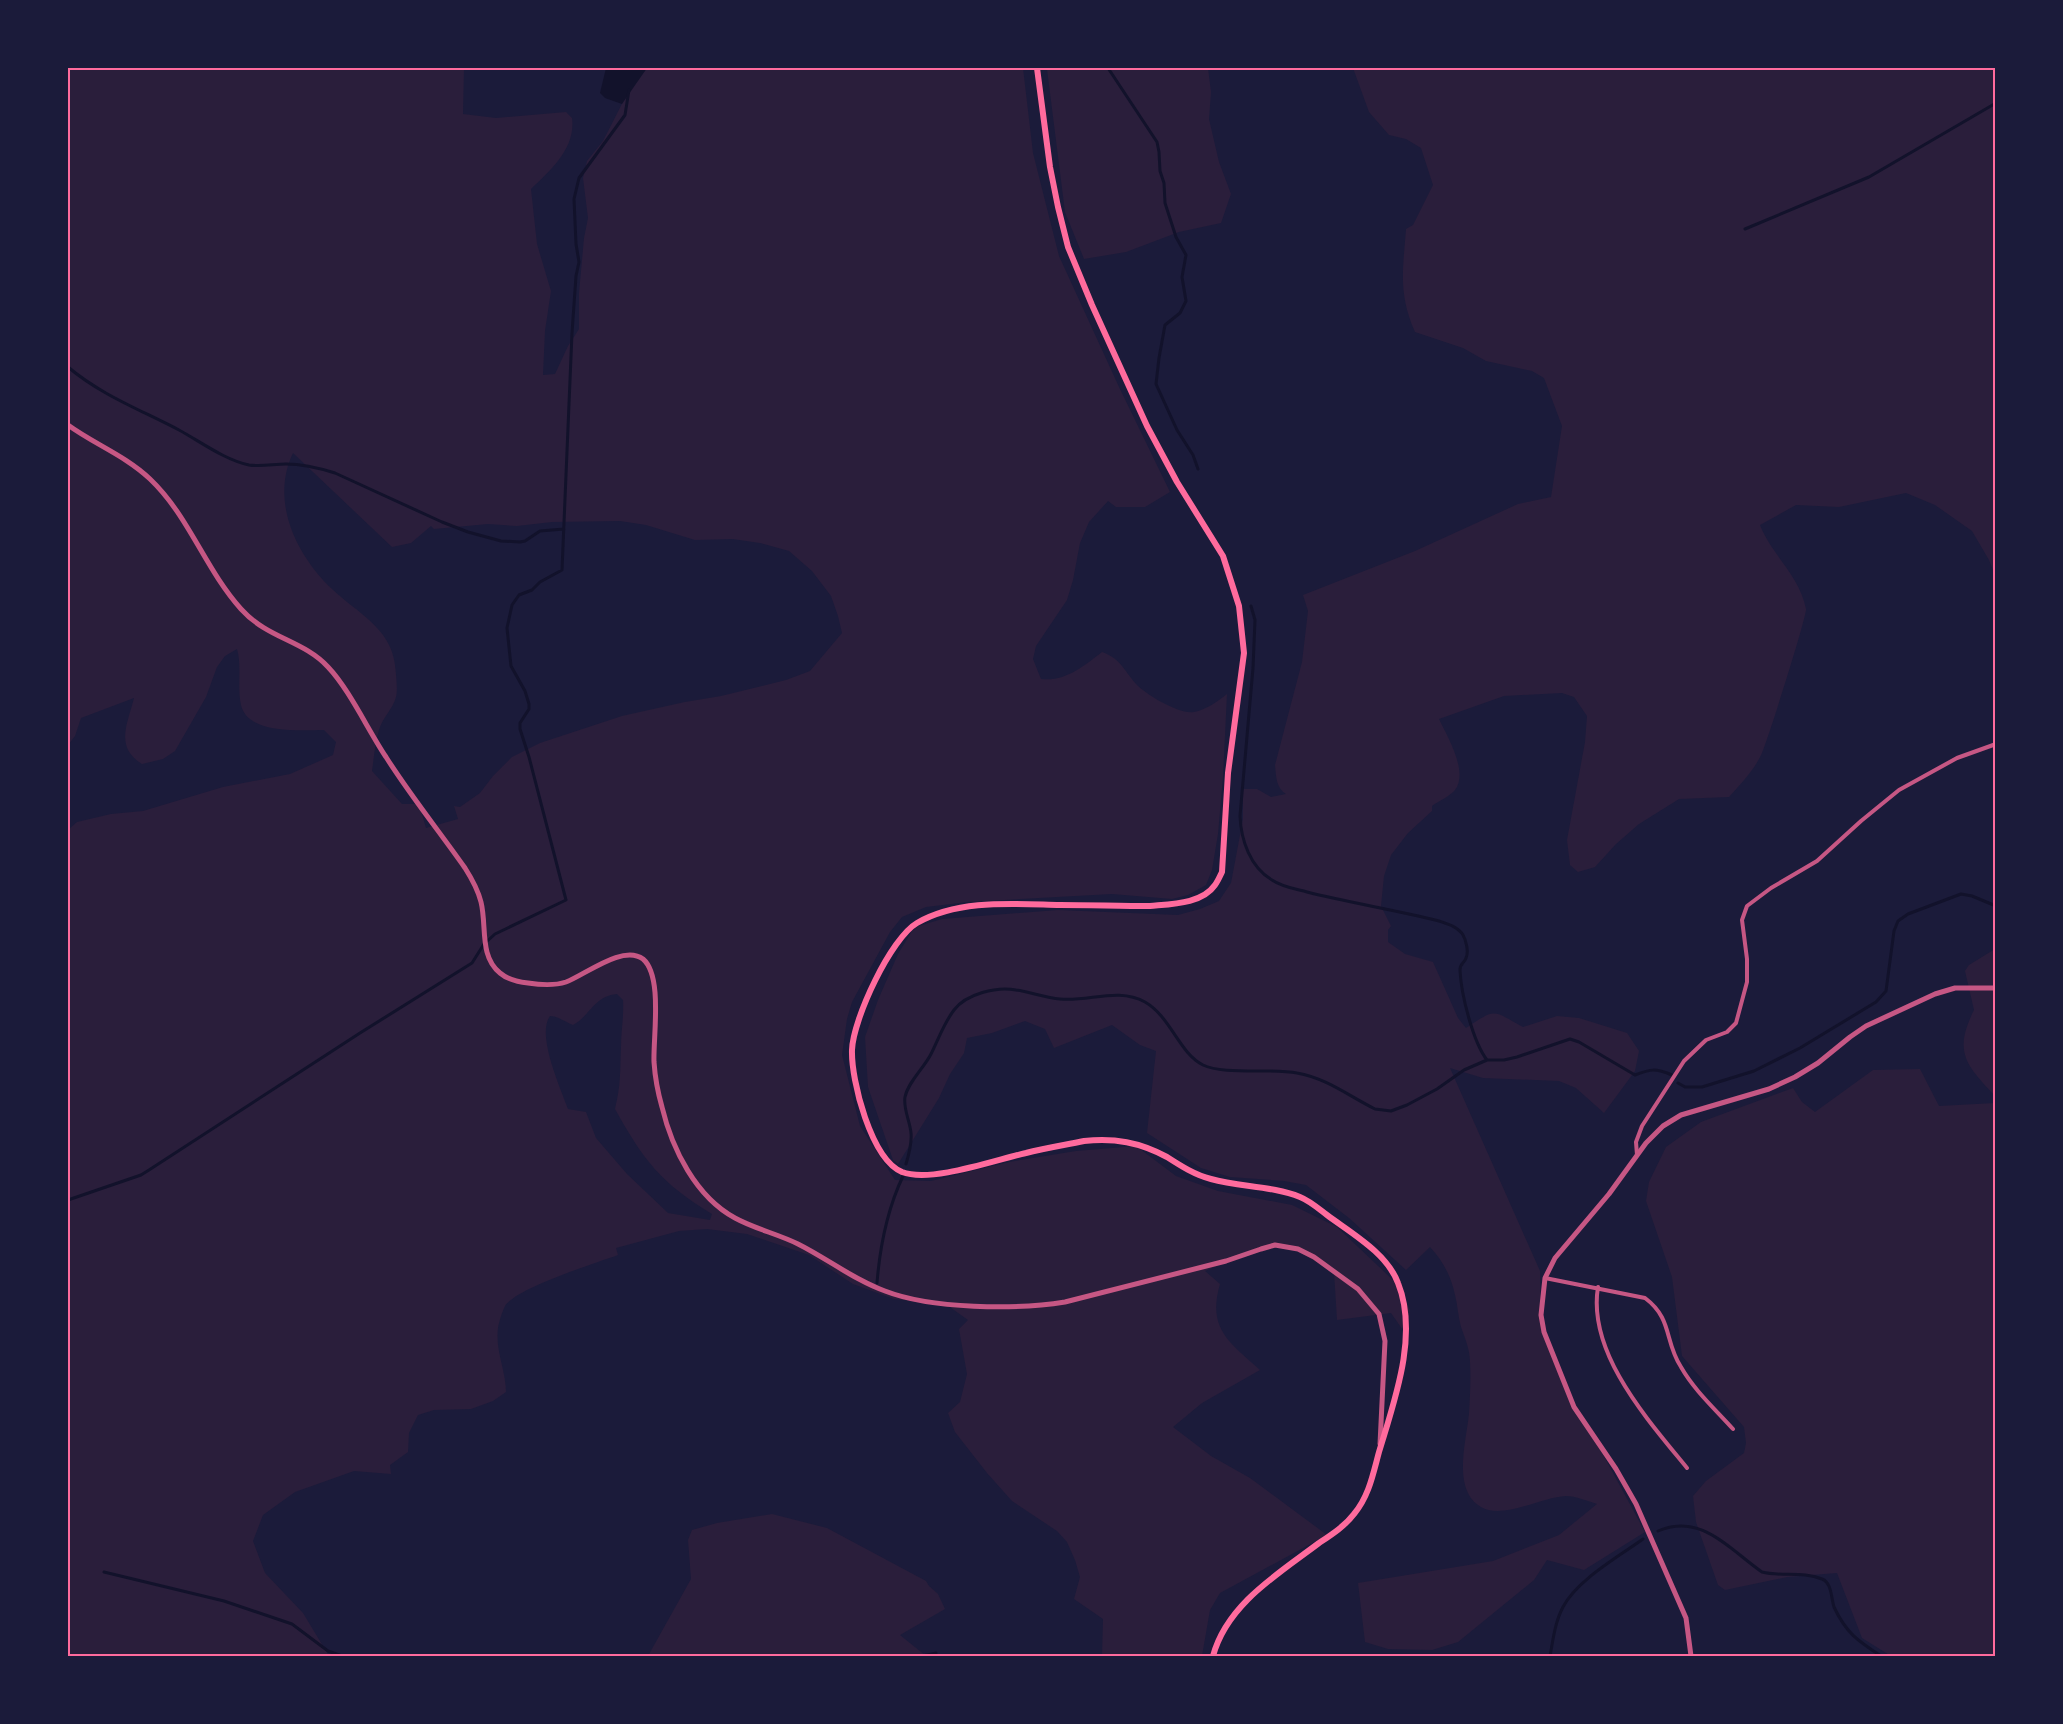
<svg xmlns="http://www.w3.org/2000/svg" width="2063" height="1724" font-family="'Space Grotesk',sans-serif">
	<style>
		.green { fill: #2a1e3b; fill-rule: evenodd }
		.water { fill: #12122b }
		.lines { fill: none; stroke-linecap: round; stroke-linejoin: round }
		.stream { stroke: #12122b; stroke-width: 3 }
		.minor { stroke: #c65784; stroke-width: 4 }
		.tertiary { stroke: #c65784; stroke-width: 5 }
		.secondary { stroke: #ff6b9d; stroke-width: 6 }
		.neatline { fill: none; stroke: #ff6b9d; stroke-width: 2 }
	</style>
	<rect width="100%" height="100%" fill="#1b1b3a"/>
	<path class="green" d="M68 68H464L463 114 496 118 566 112 572 118C576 148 551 170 531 189L537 244 551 291 545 331 543 375 555 374 568 346 579 329V293L584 238 588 218 583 178 587 161 603 141 626 96 647 68H1023L1033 153 1059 256 1119 387 1170 492 1145 507H1116L1108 501 1089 522 1080 543 1073 580 1067 600 1036 646 1033 659 1041 679C1065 682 1084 666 1102 652 1121 659 1123 669 1136 684 1145 694 1180 715 1194 712 1206 710 1218 701 1227 694L1223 777 1218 834 1212 870 1206 885 1188 895 1172 899 1112 894 968 902 926 907 902 917 890 932 852 1002 847 1019 842 1055 860 1126 895 1180 931 1181 1009 1162 1076 1151 1136 1146 1176 1176 1218 1191 1292 1205 1337 1227 1396 1283 1410 1310 1405 1333 1391 1313 1337 1320 1334 1272 1287 1245 1249 1252 1205 1271 1220 1284C1207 1329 1229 1342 1260 1370L1202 1403 1173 1427 1211 1456 1250 1478 1327 1535 1220 1593 1210 1610 1202 1656H1102L1103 1619 1074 1599 1080 1577 1075 1560 1067 1542 1057 1531 1012 1501 987 1473 955 1432 948 1413 960 1402 967 1374 959 1329 968 1320 947 1305 894 1299 853 1284 809 1255 747 1234 707 1229 679 1231 616 1248 618 1255C596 1263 516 1288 505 1306 502 1312 499 1322 498 1328 495 1350 506 1371 506 1392L493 1401 471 1409 434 1410 418 1415 409 1433 408 1452 390 1465 391 1474 354 1471 295 1492 263 1515 253 1541 265 1573 303 1613 329 1656H68V830L77 822 111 814 143 811 223 787 290 774 333 755 336 742 324 730C301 730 248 735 241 705 237 687 242 666 237 649L225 656 217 667 206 697 175 751 163 759 142 764C114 747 128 723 134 698L81 718 75 736 68 745ZM293 453 392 547 411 543 431 526 434 529 488 524 517 526 552 522 620 521 646 525 695 540 733 539 760 543 789 551 812 571 831 596 838 616 842 633 810 671 786 680 721 696 685 702 622 716 540 743 512 757 493 776 480 793 460 807 454 806 458 819 426 828 419 804H402L372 771C374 757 375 743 379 730 382 718 393 709 396 697 398 689 396 674 395 665 391 628 356 612 332 589 296 555 270 501 293 453ZM617 994 623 1000C624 1016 621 1031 621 1047 620 1072 621 1085 615 1109 644 1161 661 1183 712 1214L710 1220 668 1213 627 1174 596 1138 586 1112 568 1109C561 1089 536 1035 550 1016 558 1016 565 1022 573 1025 590 1016 594 996 617 994Z
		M1056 68H1208L1211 92 1209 119 1219 162 1231 194 1221 223 1179 232 1126 252 1084 259 1065 212 1047 69Z
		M1353 68H1995V575L1989 560 1972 531 1935 505 1906 493 1839 507 1796 505 1760 525C1771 554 1800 576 1806 609 1807 616 1768 739 1762 753 1755 769 1741 784 1729 797L1679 799 1639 824 1616 844 1595 867 1578 872 1570 865 1567 840 1585 742 1587 716 1574 697 1562 693 1504 696 1439 719C1447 736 1469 772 1455 790 1450 796 1439 801 1432 806V811L1408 833 1391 855 1384 876 1381 906 1391 926 1388 930V942L1405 954 1433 962 1458 1018 1466 1028C1496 1008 1492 1010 1523 1027L1557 1016 1579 1018 1627 1033 1639 1051 1635 1071 1604 1113 1576 1088 1559 1081 1483 1078 1450 1068 1540 1271V1317L1544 1335 1572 1409 1600 1449 1645 1532 1584 1570 1547 1560 1534 1580 1458 1642 1432 1650 1388 1649 1365 1642 1358 1583 1493 1561 1559 1535 1597 1504C1588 1501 1575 1496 1566 1496 1542 1497 1502 1520 1481 1507 1451 1490 1467 1439 1469 1413 1470 1396 1471 1379 1470 1362 1470 1350 1465 1338 1461 1327 1458 1317 1458 1306 1455 1295 1451 1276 1443 1261 1430 1247L1406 1270 1349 1218 1306 1185 1284 1181 1230 1177 1201 1168 1147 1133 1156 1051 1140 1045 1112 1025 1054 1048 1045 1029 1025 1021 992 1033 967 1038 964 1053 950 1074 939 1098 898 1164 893 1160 868 1087 865 1037 878 1000 898 954 912 931 919 926 942 919 1058 910 1178 915 1200 909 1219 901 1231 883 1243 819V789H1257L1271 797 1286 794C1276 788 1276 776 1275 765L1302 662 1308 611 1303 595 1415 551 1518 504 1551 497 1562 426 1544 378 1532 371 1486 361 1463 348 1415 332C1398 293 1403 270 1406 229L1413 225 1433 185 1421 148 1406 139 1389 135 1369 112Z
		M1995 949V1096C1966 1065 1953 1052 1974 1010L1965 971 1969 965Z
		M1920 1069 1939 1106 1995 1103V1656H1891L1862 1638 1837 1573 1787 1577 1725 1590 1718 1585 1696 1522 1693 1496 1706 1481 1744 1453 1746 1443 1744 1427 1682 1356 1672 1277 1646 1201 1649 1182 1666 1147 1701 1122 1793 1088 1802 1102 1815 1112 1873 1070Z
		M772 1514 827 1528 926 1581 929 1586 938 1594 945 1609 900 1635 926 1656H648L691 1579 688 1540 692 1530 717 1523Z"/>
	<path class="water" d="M606 68H647L622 104 605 98 600 93Z"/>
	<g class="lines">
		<path class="stream" d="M1108 68 1157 142 1159 152 1160 171 1164 183 1165 203 1176 237 1186 255 1182 277 1186 301 1180 313 1165 325 1159 358 1156 384 1177 430 1193 455 1198 469
			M1745 229 1869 177 1996 103
			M68 367C101 395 141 410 179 430 201 442 225 460 249 465 261 467 274 464 286 464 303 464 319 468 335 473L442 522 468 532 501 541 520 542 525 541 540 531 564 529
			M1251 606 1255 620 1253 668 1240 816C1241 840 1250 867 1272 880 1282 887 1296 889 1307 892 1351 903 1396 910 1439 921 1448 924 1458 927 1463 935 1466 940 1469 952 1466 958 1464 964 1460 963 1460 970 1461 994 1473 1042 1487 1060
			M1678 1083 1685 1087H1702L1754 1071 1800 1048 1876 1002 1886 991 1894 931 1898 921 1908 914 1961 894 1972 896 1996 906
			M906 1164C909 1154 912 1143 911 1133 910 1121 903 1109 905 1097 908 1082 924 1068 931 1054 938 1040 944 1023 954 1010 966 994 997 986 1016 990 1031 992 1045 998 1060 999 1089 1002 1118 987 1145 1002 1171 1017 1179 1053 1203 1065 1223 1075 1272 1068 1297 1073 1326 1078 1349 1096 1375 1109L1391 1111 1407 1105 1437 1089 1464 1070 1487 1060H1504L1517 1057 1570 1039 1579 1042 1635 1075C1651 1069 1655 1068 1672 1075
			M68 1200 141 1175 149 1170 360 1033 472 963 484 944 495 934 566 900 529 757 520 729V723L529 709V704L525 691 511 666 507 628 512 605 519 595 532 590 540 582 562 570 572 333 576 276 579 262 576 244 574 199 579 178 625 115 629 90
			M877 1283C880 1245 887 1210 903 1176
			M1658 1531C1701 1512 1730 1550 1762 1572 1781 1577 1803 1571 1822 1579 1832 1583 1831 1598 1834 1607 1846 1633 1858 1641 1881 1656
			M104 1572 224 1601 292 1624 328 1651 342 1656
			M923 1656 936 1653
			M1550 1656C1553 1640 1555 1622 1563 1607 1577 1580 1618 1557 1643 1539"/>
		<path class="minor" d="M1637 1155 1636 1142 1642 1126 1684 1061 1706 1040 1727 1032 1736 1023 1747 982V959L1742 920 1747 906 1771 888 1817 861 1861 821 1899 790 1957 758 1996 744
			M1545 1278 1645 1298C1673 1319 1664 1341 1681 1367 1694 1390 1715 1409 1733 1429
			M1598 1287C1587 1353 1648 1420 1687 1468"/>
		<path class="tertiary" d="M68 425C94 444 126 456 150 479 189 516 205 569 241 609 268 639 303 640 328 667 349 689 368 730 386 757 410 795 439 831 465 868 472 879 478 890 481 902 487 926 479 956 500 973 508 980 519 982 528 983 541 985 554 986 566 982 585 975 623 944 643 959 663 976 653 1037 654 1062 655 1077 658 1093 662 1107 672 1149 696 1197 735 1218 755 1229 778 1234 798 1244 828 1259 854 1280 885 1291 931 1309 1016 1310 1065 1302L1226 1261 1261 1249 1275 1245 1298 1249 1314 1257 1358 1289 1379 1314 1385 1341 1380 1444
			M1691 1656 1686 1618 1636 1504 1616 1469 1574 1407 1544 1332 1541 1315 1545 1278 1555 1258 1609 1194 1646 1143 1663 1126 1681 1115 1769 1089 1795 1077 1818 1063 1850 1037 1866 1026 1935 994 1955 988H1996"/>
		<path class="secondary" d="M1037 68 1050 167 1058 207 1068 247 1092 305 1147 426 1177 482 1223 556 1239 606 1244 653 1228 773 1222 872C1220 876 1218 881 1215 885 1202 904 1171 904 1150 906 1120 906 1090 905 1060 905 1013 904 959 899 917 923 891 938 853 1019 852 1050 851 1080 871 1159 902 1172 931 1183 995 1160 1026 1153 1045 1148 1065 1145 1084 1141 1115 1138 1139 1142 1167 1157 1181 1166 1195 1175 1211 1179 1240 1187 1273 1186 1300 1197 1310 1201 1319 1209 1327 1215 1351 1233 1387 1253 1398 1283 1419 1335 1394 1402 1379 1452 1373 1474 1369 1496 1354 1514 1345 1526 1331 1535 1319 1543 1278 1574 1227 1604 1213 1656"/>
	</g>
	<rect width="2063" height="1724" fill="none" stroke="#1b1b3a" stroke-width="138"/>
	<rect x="69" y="69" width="1925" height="1586" class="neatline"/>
</svg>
